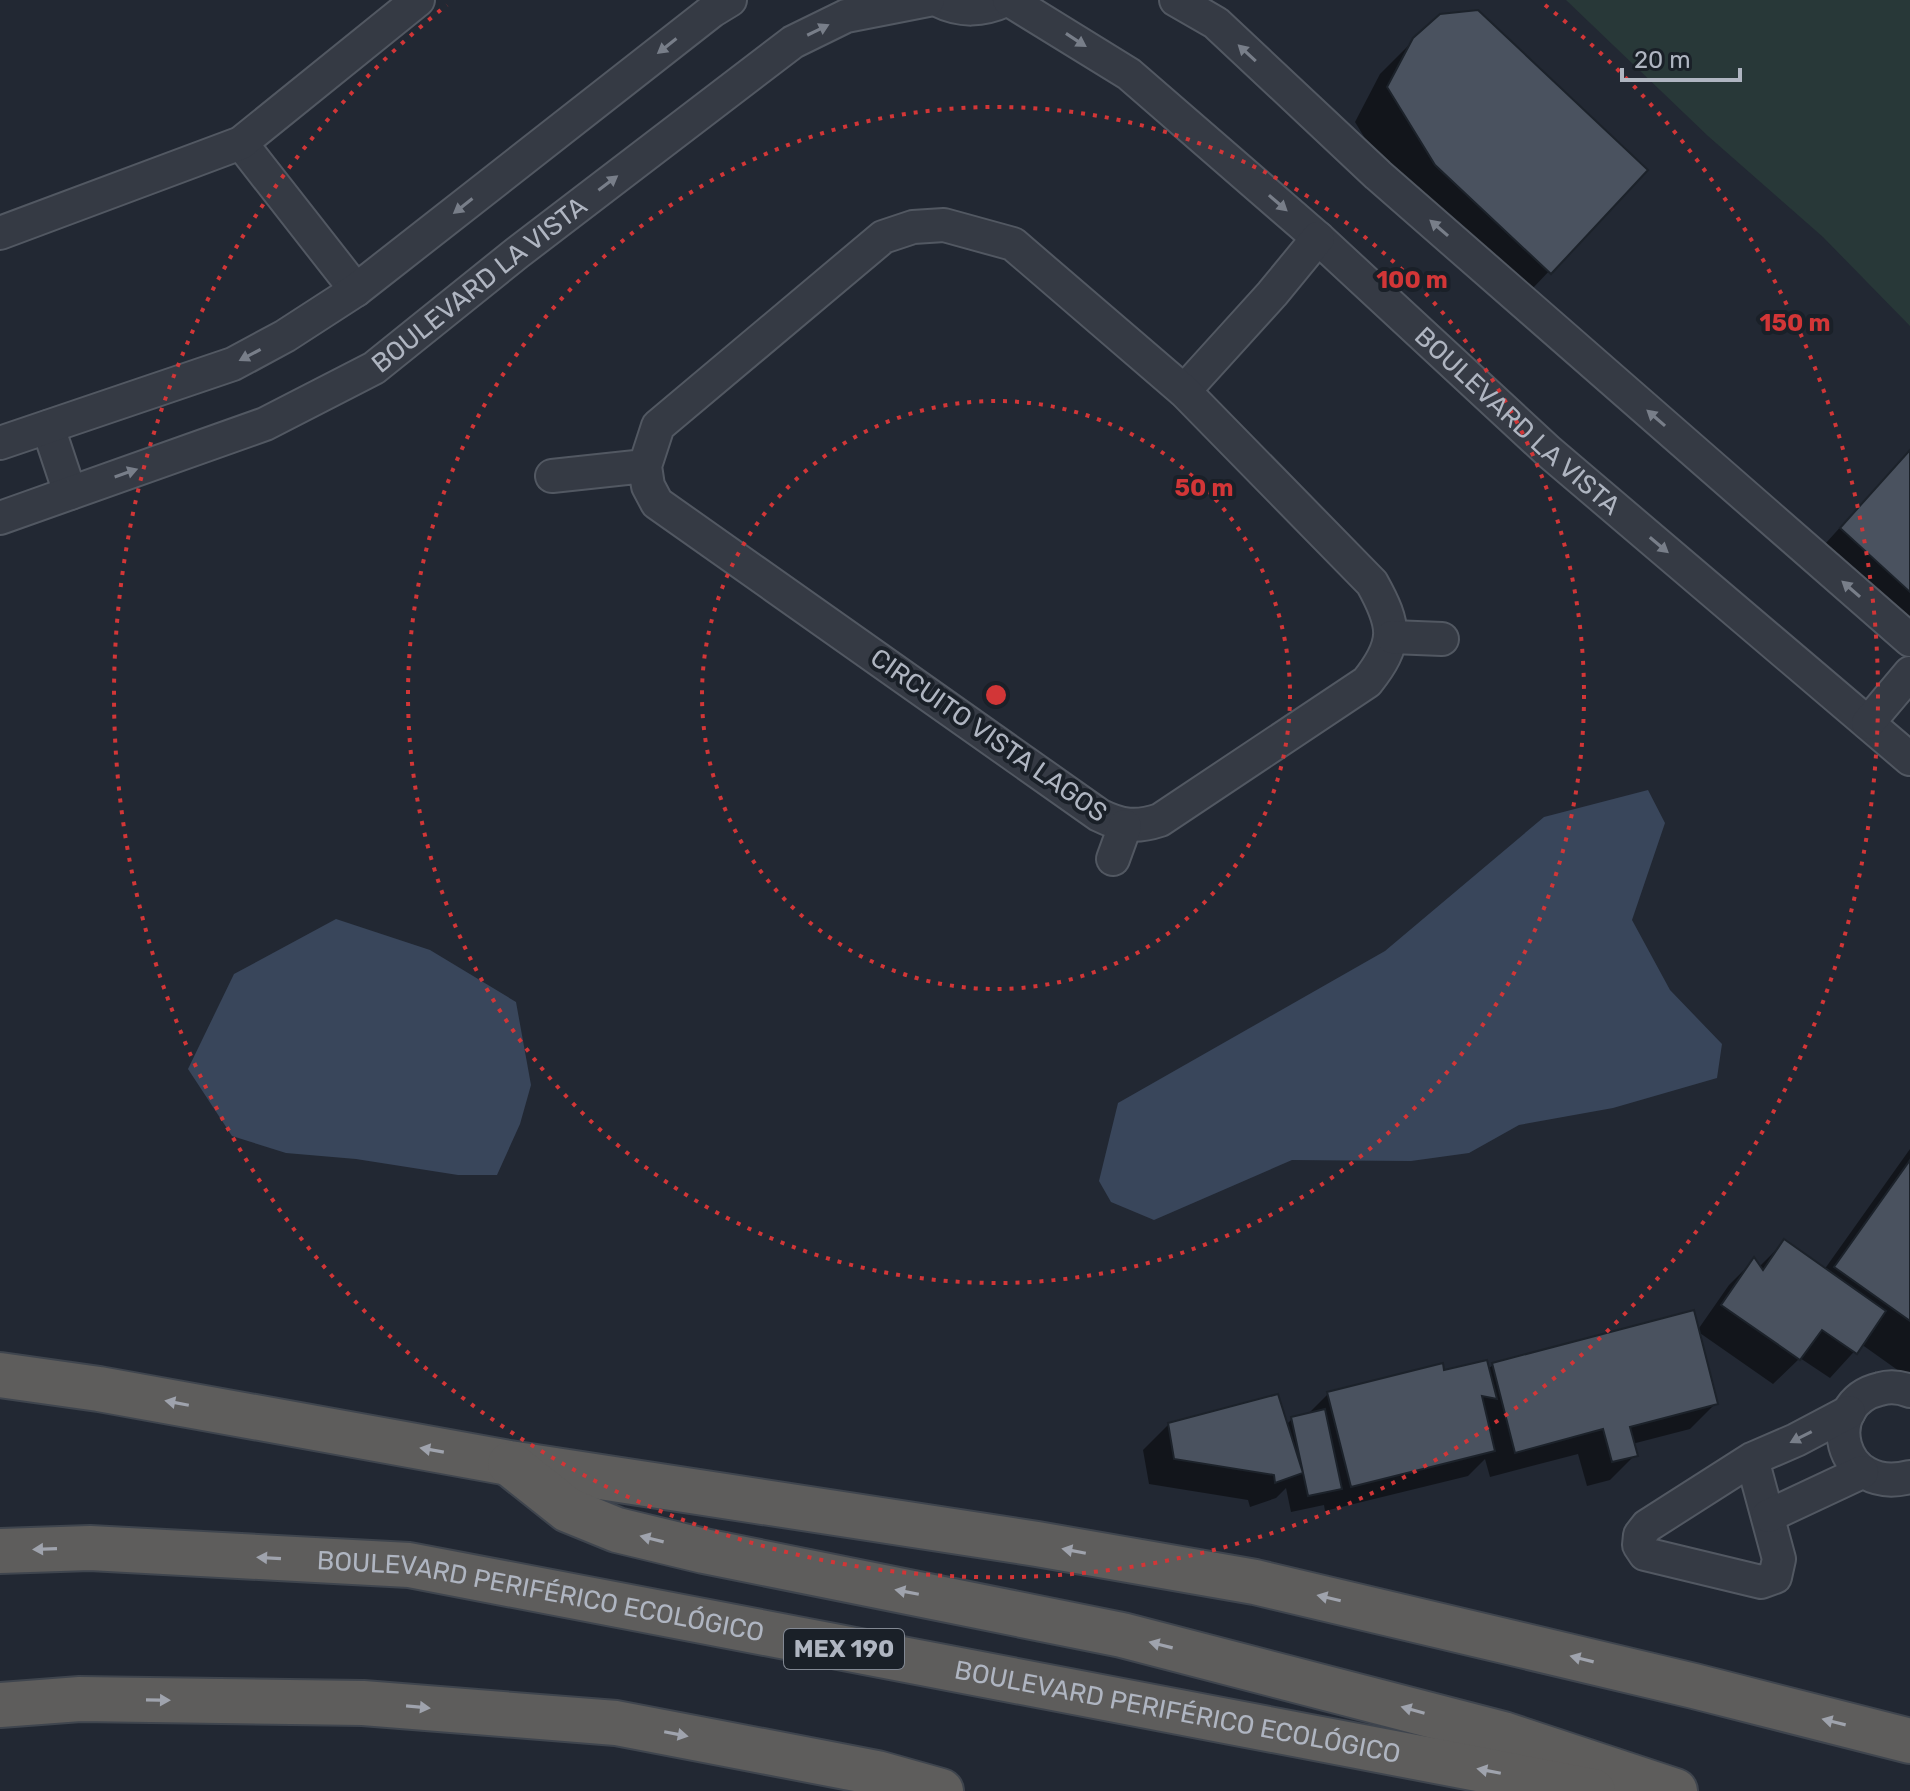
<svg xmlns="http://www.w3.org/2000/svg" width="1910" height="1791" font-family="Rubik,sans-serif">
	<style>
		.green { fill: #283838 }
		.water { fill: #39465b }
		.shadow { fill: #0007 }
		.building { fill: #4a525f; stroke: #1c222a; stroke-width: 2 }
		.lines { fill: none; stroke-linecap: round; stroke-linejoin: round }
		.minor-casing { stroke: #525862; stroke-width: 36 }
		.trunk-casing { stroke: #3f454e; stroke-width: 48 }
		.minor { stroke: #353a44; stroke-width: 32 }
		.trunk { stroke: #5e5d5c; stroke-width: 44 }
		.oneway { fill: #787e89 }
		.oneway2 { fill: #9fa3ad }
		.ring { fill: none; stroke: #d23637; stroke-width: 4; stroke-dasharray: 4 8 }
		.labels { text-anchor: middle; stroke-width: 8; stroke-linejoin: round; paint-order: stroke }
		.shield { fill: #1a2028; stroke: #828893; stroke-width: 2 }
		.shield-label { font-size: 24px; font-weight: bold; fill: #afb5c1 }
		.street-label { font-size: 26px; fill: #afb5c1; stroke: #1a2028 }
		.centre { fill: #d23637; stroke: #1a2028; stroke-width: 4 }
		.ring-label { font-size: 24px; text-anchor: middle; font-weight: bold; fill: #d23637; stroke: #1a2028; stroke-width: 8; stroke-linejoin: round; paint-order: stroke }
	</style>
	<rect width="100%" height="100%" fill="#222833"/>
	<path class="green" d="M1566 0H1910V326L1823 237 1708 136Z"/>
	<path class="water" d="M1648 790 1665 823 1632 920 1670 990 1722 1044 1717 1078 1613 1108 1519 1125 1469 1153 1411 1161 1292 1160 1154 1220 1111 1202 1099 1181 1118 1103 1385 951 1544 817Z
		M336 919 430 950 516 1002 531 1085 520 1124 497 1175H458L356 1159 286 1153 232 1136 188 1069 234 974Z"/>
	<path class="shadow" d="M1414 40 1645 170 1516 306 1402 199 1355 122 1380 74Z
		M1910 450V640L1816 554Z
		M1910 1149V1372L1906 1376 1861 1344 1830 1378 1800 1358 1773 1384 1697 1331 1716 1403 1690 1429 1632 1444 1635 1455 1610 1480 1587 1486 1578 1454 1490 1477 1485 1459 1468 1476 1325 1511 1324 1505 1291 1512 1286 1488 1276 1498 1250 1507 1248 1500 1149 1484 1143 1450 1169 1424 1286 1425 1292 1419 1307 1415 1328 1394 1443 1373 1488 1369 1493 1365 1697 1331 1729 1285 1754 1260 1759 1267 1784 1242 1824 1270Z"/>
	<path class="building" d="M1478 10 1648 170 1551 274 1435 165 1387 87 1413 38 1440 14Z
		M1910 450V592L1840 528Z
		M1910 1160V1321L1834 1267Z
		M1784 1239 1886 1311 1857 1354 1822 1330 1800 1360 1721 1305 1754 1257 1763 1270Z
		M1694 1310 1718 1404 1630 1427 1638 1456 1612 1462 1603 1429 1515 1453 1492 1363Z
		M1487 1360 1497 1399 1482 1396 1495 1451 1351 1487 1327 1392 1443 1363 1444 1370Z
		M1278 1394 1303 1473 1275 1483 1274 1475 1174 1459 1168 1423Z
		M1325 1409 1342 1489 1308 1496 1291 1417Z"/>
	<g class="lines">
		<g class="minor-casing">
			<g id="minor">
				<path d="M937 0C961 12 982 11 1006 0"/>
				<path id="s1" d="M1009 0 1129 74 1318 238 1548 451 1910 759"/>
				<path d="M1176 0 1216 23 1378 175 1910 640"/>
				<path d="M241 143 356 290"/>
				<path d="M0 233 241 143 418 0"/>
				<path d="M1184 391 1272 294 1318 238"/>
				<path d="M48 427 70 493"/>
				<path d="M0 443 233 364 285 336 356 290 712 11 730 0"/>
				<path d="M552 476 645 466 658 426 883 237 913 227 944 225 1013 244 1184 391 1372 583C1396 626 1398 643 1367 682L1160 820C1136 828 1121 826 1099 815L657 503 648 486 645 466"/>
				<path id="s2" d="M0 518 265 424 374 368 517 253 793 42 846 16 928 0"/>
				<path d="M1392 637 1442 639"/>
				<path d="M1868 723 1910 673"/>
				<path d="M1113 859 1125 826"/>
				<path d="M1910 1391C1900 1387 1890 1386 1880 1389 1819 1403 1838 1496 1910 1477"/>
				<path d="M1752 1459 1779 1559 1775 1577 1761 1582 1645 1554 1639 1545 1640 1535 1647 1526 1752 1459 1796 1440 1849 1412"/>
				<path d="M1768 1516 1862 1472"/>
			</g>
		</g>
		<g class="trunk-casing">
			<g id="trunk">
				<path d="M0 1375 99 1389 509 1463 1037 1544 1255 1582 1694 1686 1910 1741"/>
				<path d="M510 1464 568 1510 617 1530 704 1551 1122 1635 1503 1734 1675 1791"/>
				<path id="s3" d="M0 1551 90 1548 409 1565 1593 1791"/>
				<path d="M0 1705 80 1699 363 1703 616 1723 877 1773 941 1791"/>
			</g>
		</g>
		<use href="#minor" class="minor"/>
		<use href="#trunk" class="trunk"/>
	</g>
	<defs><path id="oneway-solid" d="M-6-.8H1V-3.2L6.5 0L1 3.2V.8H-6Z" transform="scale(2)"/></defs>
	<g class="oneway">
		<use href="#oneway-solid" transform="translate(818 30) rotate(-26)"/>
		<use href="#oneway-solid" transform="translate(1076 40) rotate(33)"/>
		<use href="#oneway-solid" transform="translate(667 46) rotate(142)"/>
		<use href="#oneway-solid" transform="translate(1247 53) rotate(-137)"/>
		<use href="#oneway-solid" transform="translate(608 183) rotate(-37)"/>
		<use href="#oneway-solid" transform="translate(1278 203) rotate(41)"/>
		<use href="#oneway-solid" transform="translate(463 206) rotate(142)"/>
		<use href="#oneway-solid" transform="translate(1439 228) rotate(-139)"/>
		<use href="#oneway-solid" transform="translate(250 355) rotate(152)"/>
		<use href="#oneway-solid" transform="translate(1656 418) rotate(-139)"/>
		<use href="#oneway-solid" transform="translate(126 473) rotate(-19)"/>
		<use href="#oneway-solid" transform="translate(1659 545) rotate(40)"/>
		<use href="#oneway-solid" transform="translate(1851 589) rotate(-139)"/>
		<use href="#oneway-solid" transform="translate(1801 1437) rotate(153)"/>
	</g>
	<g class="oneway2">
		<use href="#oneway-solid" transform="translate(177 1403) rotate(-169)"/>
		<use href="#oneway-solid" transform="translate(432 1450) rotate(-170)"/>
		<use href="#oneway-solid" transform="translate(652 1539) rotate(-166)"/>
		<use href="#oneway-solid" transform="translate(45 1549) rotate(178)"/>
		<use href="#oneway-solid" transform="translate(1074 1551) rotate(-169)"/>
		<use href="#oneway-solid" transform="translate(269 1558) rotate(-177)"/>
		<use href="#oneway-solid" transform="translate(907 1592) rotate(-169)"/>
		<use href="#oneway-solid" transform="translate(1329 1598) rotate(-167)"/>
		<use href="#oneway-solid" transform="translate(1161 1645) rotate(-166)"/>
		<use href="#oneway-solid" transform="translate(1582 1659) rotate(-166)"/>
		<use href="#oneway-solid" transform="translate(158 1700) rotate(1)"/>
		<use href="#oneway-solid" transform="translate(418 1707) rotate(5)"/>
		<use href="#oneway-solid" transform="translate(1413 1710) rotate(-164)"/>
		<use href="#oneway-solid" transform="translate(1834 1722) rotate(-166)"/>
		<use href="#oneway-solid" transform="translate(676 1734) rotate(11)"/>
		<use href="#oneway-solid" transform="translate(1489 1771) rotate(-169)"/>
	</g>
	<g class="ring">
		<circle cx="996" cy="695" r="294"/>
		<circle cx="996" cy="695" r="588"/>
		<path d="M1545 5A882 882 0 1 1 447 5"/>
	</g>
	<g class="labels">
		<rect class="shield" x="784" y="1629" width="120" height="40" rx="6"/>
		<g class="shield-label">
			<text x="844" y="1657">MEX 190</text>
		</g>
		<g class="street-label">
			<text dy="9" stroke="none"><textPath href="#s2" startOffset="538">BOULEVARD LA VISTA</textPath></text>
			<text dy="9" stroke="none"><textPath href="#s1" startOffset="662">BOULEVARD LA VISTA</textPath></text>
			<text transform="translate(989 735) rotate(35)" y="9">CIRCUITO VISTA LAGOS</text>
			<text dy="9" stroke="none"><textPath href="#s3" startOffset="544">BOULEVARD PERIFÉRICO ECOLÓGICO</textPath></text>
			<text dy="9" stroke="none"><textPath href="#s3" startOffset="1192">BOULEVARD PERIFÉRICO ECOLÓGICO</textPath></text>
		</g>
	</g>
	<circle cx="996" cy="695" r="12" class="centre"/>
	<g class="ring-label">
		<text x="1412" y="288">100 m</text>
		<text x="1795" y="331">150 m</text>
		<text x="1204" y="496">50 m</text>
	</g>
	<path d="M1622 68v12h118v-12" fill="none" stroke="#afb5c1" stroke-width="4"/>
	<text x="1634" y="68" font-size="24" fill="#afb5c1" stroke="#1a2028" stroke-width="6" paint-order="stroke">20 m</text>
</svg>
